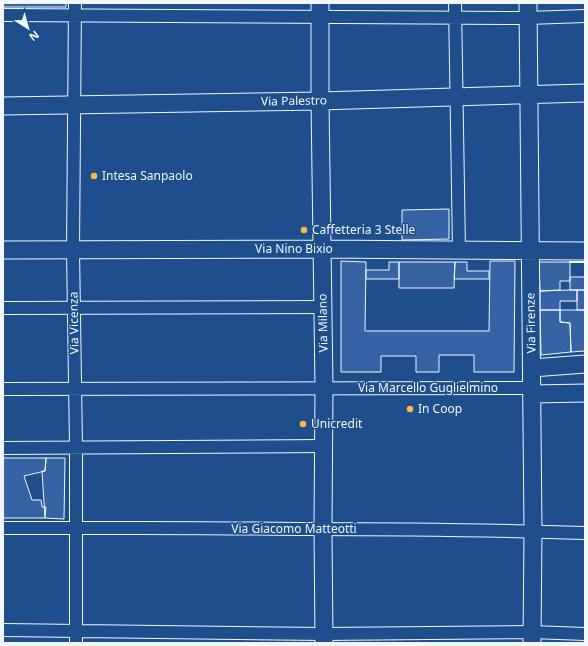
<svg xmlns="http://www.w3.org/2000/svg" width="588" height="646" font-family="'Noto Sans',sans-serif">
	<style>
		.building { fill: #3563a3; stroke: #f2f6ff }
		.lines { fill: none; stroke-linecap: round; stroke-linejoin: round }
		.street-casing { stroke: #f2f6ff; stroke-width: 14 }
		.secondary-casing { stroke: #f2f6ff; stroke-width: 19 }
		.street { stroke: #1f4e8c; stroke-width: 12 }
		.secondary { stroke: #1f4e8c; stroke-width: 17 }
		.wall { stroke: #f2f6ff; stroke-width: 2 }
		.poi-dot { fill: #ffb74d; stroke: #1f4e8c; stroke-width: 1.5 }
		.labels { text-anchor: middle; stroke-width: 3; stroke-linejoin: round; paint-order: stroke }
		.street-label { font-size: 12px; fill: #f2f6ff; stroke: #1f4e8c }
		.poi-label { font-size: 12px; fill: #f2f6ff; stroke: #1f4e8c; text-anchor: start }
	</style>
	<rect width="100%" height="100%" fill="#1f4e8c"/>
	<path class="building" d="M3 3H66V7H3Z
		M449 209V239L402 240V210Z
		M341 261 366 262 365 331H489L490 261H515L514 372H474V355H439V372H416V356H381V372H341Z
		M389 262H399V279H366V270H389Z
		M399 262H455L454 288H399Z
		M455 262H467V271H489V279H454Z
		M539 262H570V281H560V290L540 291Z
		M570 277H585V290H570Z
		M570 290H577V301H560V310H540V291Z
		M577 290H585V310H577Z
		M540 310H560V322L570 323 571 352 541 355Z
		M560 310H585V351L571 352 570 323 560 322Z
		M3 458H46L45 471 24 476 32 500H41L42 507H46L45 518H3Z
		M46 458H65L64 519 45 518 42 471H45Z"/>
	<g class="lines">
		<g class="street-casing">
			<path id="street" d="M75 3 73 250 76 447V643
				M455 3 459 251
				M3 15 528 18 585 16
				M3 308 323 307
				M3 389 532 388
				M3 448 324 446
				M3 528C103 527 202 528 302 529 396 529 491 530 585 533
				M3 630 324 634 532 632 585 634"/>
		</g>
		<g class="secondary-casing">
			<path id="secondary" d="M320 3V101L324 387 323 529 324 643
				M528 3 533 531 532 643
				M3 106 320 101 585 93
				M3 250 322 249 585 251
				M532 368 585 364
				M532 394 585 393"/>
		</g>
		<use href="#street" class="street"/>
		<use href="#secondary" class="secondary"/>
		<path class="wall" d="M570 262H585"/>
	</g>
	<g class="poi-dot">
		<circle cx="94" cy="176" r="4"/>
		<circle cx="304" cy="230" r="4"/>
		<circle cx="410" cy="409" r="4"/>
		<circle cx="303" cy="424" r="4"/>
	</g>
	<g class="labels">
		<g class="street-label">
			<text transform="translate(294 101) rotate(-1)" y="4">Via Palestro</text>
			<text x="294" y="253">Via Nino Bixio</text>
			<text transform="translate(74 323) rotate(-91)" y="4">Via Vicenza</text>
			<text transform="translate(323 323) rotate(-91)" y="4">Via Milano</text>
			<text transform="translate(531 323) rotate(-91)" y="4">Via Firenze</text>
			<text x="428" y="392">Via Marcello Guglielmino</text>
			<text x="294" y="533">Via Giacomo Matteotti</text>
		</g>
		<g class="poi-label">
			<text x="102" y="180">Intesa Sanpaolo</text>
			<text x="312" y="234">Caffetteria 3 Stelle</text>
			<text x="418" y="413">In Coop</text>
			<text x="311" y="428">Unicredit</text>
		</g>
	</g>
	<rect width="588" height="646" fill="none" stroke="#f2f6ff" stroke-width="8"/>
	<g transform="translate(28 28) rotate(143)" stroke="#1f4e8c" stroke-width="3" paint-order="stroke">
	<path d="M0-3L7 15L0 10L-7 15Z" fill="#f2f6ff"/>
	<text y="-6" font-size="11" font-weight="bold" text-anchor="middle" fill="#f2f6ff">N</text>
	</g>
</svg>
